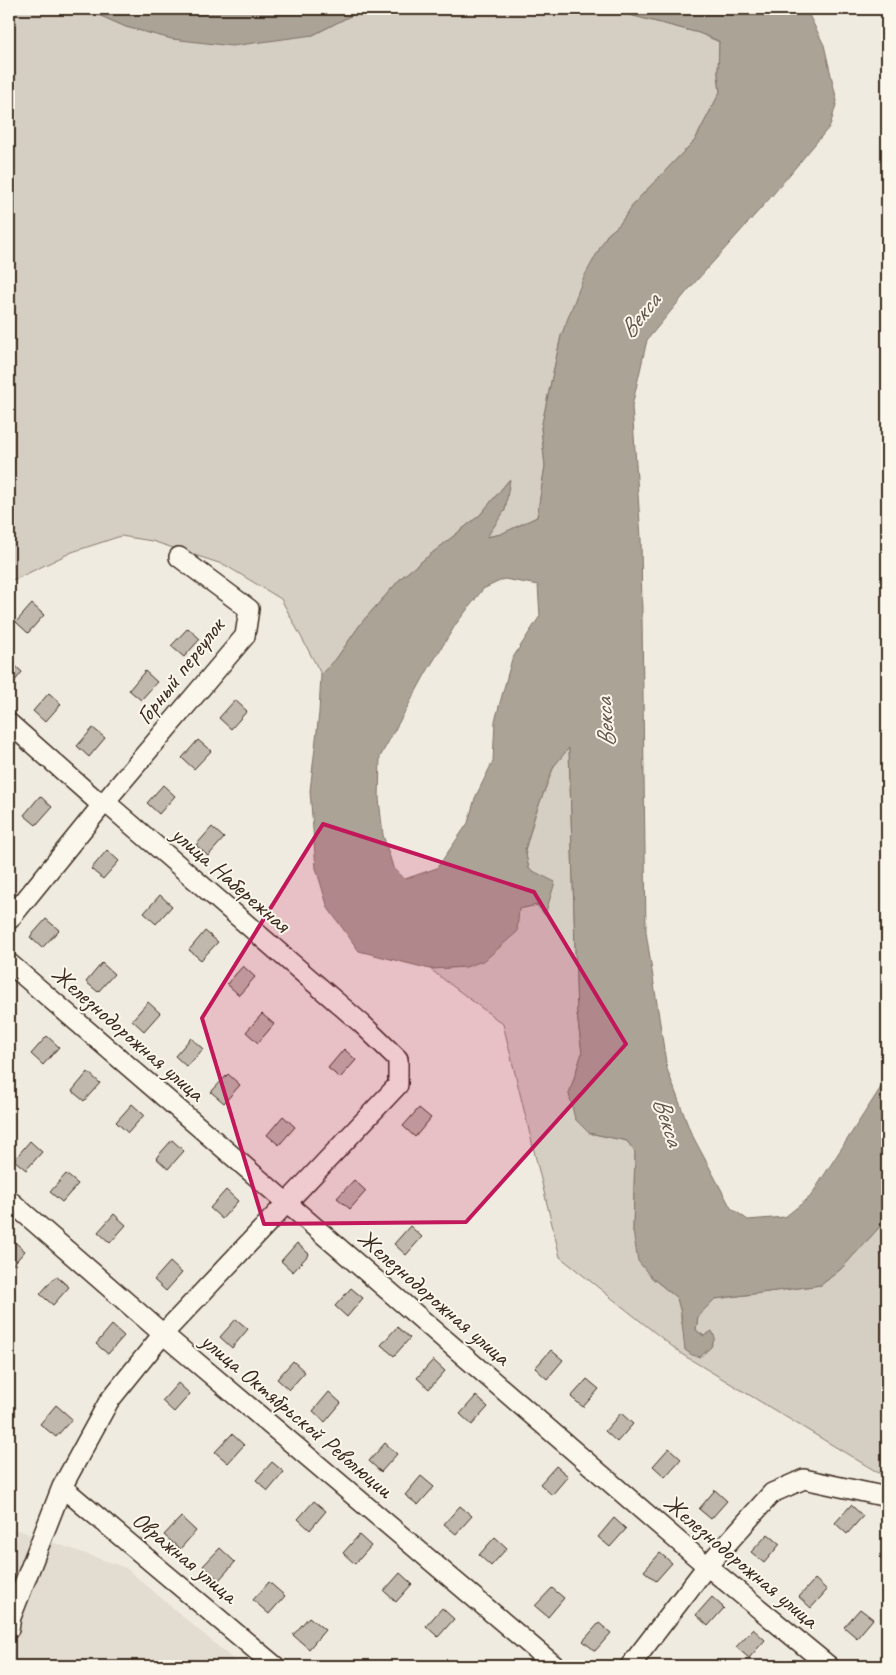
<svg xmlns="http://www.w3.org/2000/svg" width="896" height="1675" font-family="Caveat,sans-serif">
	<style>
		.built { fill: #e2dcd1 }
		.green { fill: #d5cec3; stroke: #887c70 }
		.water { fill: #aca397; stroke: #7f7367; fill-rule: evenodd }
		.building { fill: #c0b8ad; stroke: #3b2a1e }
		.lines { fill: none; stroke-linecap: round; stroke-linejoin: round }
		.minor-casing { stroke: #3b2a1e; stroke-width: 22 }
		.minor { stroke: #fbf7ec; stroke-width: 19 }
		.marked { fill: #c2185b; fill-opacity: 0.2; stroke: #c2185b; stroke-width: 4; stroke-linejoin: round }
		.labels { text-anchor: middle; stroke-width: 4; stroke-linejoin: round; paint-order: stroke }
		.street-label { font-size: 24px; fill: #3b2a1e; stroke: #fbf7ec }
		.water-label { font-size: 25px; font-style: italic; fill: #635448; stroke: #fbf7ec }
	</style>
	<rect width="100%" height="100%" fill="#f0ebe0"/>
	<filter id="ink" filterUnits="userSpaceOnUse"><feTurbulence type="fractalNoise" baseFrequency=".02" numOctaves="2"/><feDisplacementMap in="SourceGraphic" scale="10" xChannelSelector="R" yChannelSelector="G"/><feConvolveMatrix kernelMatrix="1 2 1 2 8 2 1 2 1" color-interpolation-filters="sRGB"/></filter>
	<g filter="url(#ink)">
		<path class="built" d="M9 1527 126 1568 241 1666H9Z"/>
		<path class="green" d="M9 9H85L126 27 173 39 313 35 364 9H607L699 33 719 42 718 74 720 92 695 140 636 201 619 225 607 235 561 336 541 428 545 466 537 517 501 534 486 537 505 510 509 480 480 515 402 577 362 622 336 659 321 674 281 599 225 565 152 541 121 536 72 552 16 579 9 580Z
			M569 747 577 1014 582 1053 569 1094 589 1133 627 1141 635 1152 633 1231 651 1277 677 1298 681 1313V1323L704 1336 696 1330 698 1316 715 1299 821 1285 841 1269 887 1219V1478L683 1355 560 1257 503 1024 430 969 465 967 519 909 537 905 545 914 529 869 525 850 535 815 554 766Z"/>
		<path class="water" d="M85 9H364L313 35 232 46 172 39 126 27Z
			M607 9H806L824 45 837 101 830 126 770 198 689 289 647 340 632 406 641 538 646 932 667 1069 690 1131 731 1208 748 1220 785 1217 810 1197 887 1078V1219L841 1269 821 1285 715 1299 698 1316 696 1330 704 1336 712 1331 715 1338 711 1347 700 1357 692 1355 685 1350 681 1313 677 1298 651 1277 638 1261 633 1231 635 1152 627 1141 589 1133 575 1119 569 1094 582 1053 577 1014 569 748 554 766 535 815 525 850 529 869 555 882 545 915 537 905 519 909 517 932 485 960 466 967 430 969 359 951 328 908 316 868 310 791 319 713 321 674 336 659 362 622 402 577 480 515 510 479 505 510 487 537 501 534 537 517 545 466 541 428 561 336 583 279 607 235 619 225 636 201 695 140 720 92 718 74 719 41 699 33ZM504 579 538 585 540 616 512 659 495 721 493 761 475 798 468 823 437 868 405 879 393 867 383 835 379 799 380 757 426 673 456 624 483 589Z"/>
		<path class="building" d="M32 604 44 615 28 633 16 622Z
			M188 628 200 639 184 657 171 646Z
			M9 660 22 672 9 688Z
			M145 671 157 682 141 700 129 690Z
			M49 693 61 704 45 722 33 711Z
			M235 700 247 711 231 729 219 718Z
			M93 728 105 738 89 757 77 746Z
			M198 740 211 751 194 769 182 758Z
			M163 785 175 796 159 814 147 803Z
			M40 796 52 807 36 825 24 815Z
			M212 827 224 838 208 856 196 845Z
			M107 850 119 861 103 879 91 869Z
			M160 895 172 906 156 924 144 913Z
			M46 919 59 930 42 948 30 937Z
			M205 931 218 942 201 960 189 950Z
			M102 963 114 974 98 992 86 982Z
			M243 966 255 977 239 995 227 984Z
			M148 1002 160 1013 144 1031 132 1020Z
			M262 1014 274 1024 258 1043 246 1032Z
			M47 1036 59 1047 43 1065 31 1054Z
			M191 1038 203 1049 187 1067 175 1056Z
			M344 1049 356 1060 340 1078 328 1068Z
			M88 1072 100 1083 84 1101 72 1091Z
			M228 1074 240 1085 224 1103 211 1092Z
			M132 1104 144 1115 128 1133 116 1122Z
			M419 1108 431 1118 415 1137 403 1126Z
			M283 1116 295 1127 279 1145 267 1135Z
			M172 1140 184 1151 168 1169 156 1158Z
			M30 1141 42 1152 26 1170 14 1160Z
			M66 1174 78 1184 62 1202 50 1192Z
			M354 1180 366 1191 350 1209 337 1198Z
			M226 1190 238 1201 222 1219 210 1208Z
			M114 1214 126 1225 110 1243 98 1232Z
			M410 1226 422 1237 406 1255 394 1244Z
			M9 1237 25 1251 9 1269Z
			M297 1243 309 1254 293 1272 281 1261Z
			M170 1262 182 1273 166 1291 154 1280Z
			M56 1276 69 1287 53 1305 40 1294Z
			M351 1288 363 1298 347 1317 335 1306Z
			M236 1319 248 1329 232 1348 220 1337Z
			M112 1325 124 1336 108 1354 96 1344Z
			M397 1327 410 1338 394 1356 381 1345Z
			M551 1350 563 1360 547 1379 535 1368Z
			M433 1360 445 1371 429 1389 417 1378Z
			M293 1361 305 1372 289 1390 277 1379Z
			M587 1379 599 1389 583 1407 571 1397Z
			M178 1383 190 1394 174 1412 162 1401Z
			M329 1392 341 1403 325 1422 313 1411Z
			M476 1396 488 1407 472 1425 460 1414Z
			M56 1405 72 1419 56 1437 40 1424Z
			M621 1413 633 1424 617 1442 605 1431Z
			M232 1434 244 1445 228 1463 215 1452Z
			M385 1443 397 1454 381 1472 369 1461Z
			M669 1448 681 1459 665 1477 653 1466Z
			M272 1462 284 1472 268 1491 256 1480Z
			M556 1466 568 1476 552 1495 540 1484Z
			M421 1476 434 1487 418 1505 405 1495Z
			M715 1490 727 1501 711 1519 699 1509Z
			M314 1501 326 1511 310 1530 298 1519Z
			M851 1505 863 1516 847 1534 835 1523Z
			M460 1506 472 1516 456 1534 444 1524Z
			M181 1517 196 1531 180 1549 164 1535Z
			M614 1518 626 1529 610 1547 598 1537Z
			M768 1534 780 1544 764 1563 751 1552Z
			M359 1535 371 1546 355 1564 343 1553Z
			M495 1537 507 1548 491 1566 479 1555Z
			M220 1548 235 1562 219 1580 203 1566Z
			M660 1553 672 1563 656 1581 644 1571Z
			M400 1573 412 1584 396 1602 384 1591Z
			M815 1579 827 1590 811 1608 799 1597Z
			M269 1582 285 1596 269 1614 253 1600Z
			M552 1588 564 1598 548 1617 535 1606Z
			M712 1597 724 1608 708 1626 696 1615Z
			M442 1608 454 1619 438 1637 426 1626Z
			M860 1609 873 1619 857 1638 844 1627Z
			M309 1617 325 1630 309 1649 293 1635Z
			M599 1623 611 1633 595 1651 583 1641Z
			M753 1629 765 1640 749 1658 736 1647Z"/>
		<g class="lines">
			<g class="minor-casing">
				<path id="minor" d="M9 723 96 800 111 807 362 1024 398 1059V1085L163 1334 109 1401 62 1487 11 1617 9 1629
					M9 920 103 804 245 636 249 609 179 557
					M9 963 707 1566 829 1666
					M9 1200 163 1334 555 1666
					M62 1487 275 1666
					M630 1666 707 1566 772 1493 804 1479 887 1497"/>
			</g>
			<use href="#minor" class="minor"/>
		</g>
	</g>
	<path class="marked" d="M323 824 534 892 626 1044 466 1222 264 1224 202 1018Z"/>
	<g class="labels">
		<g class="street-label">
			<text transform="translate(180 671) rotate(-52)" y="8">Горный переулок</text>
			<text transform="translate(231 879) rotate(41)" y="8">улица Набережная</text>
			<text transform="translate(128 1033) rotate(41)" y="8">Железнодорожная улица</text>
			<text transform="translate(434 1297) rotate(41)" y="8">Железнодорожная улица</text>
			<text transform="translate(297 1415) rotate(40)" y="8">улица Октябрьской Революции</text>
			<text transform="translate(185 1557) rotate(40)" y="8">Овражная улица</text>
			<text transform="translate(741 1561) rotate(40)" y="8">Железнодорожная улица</text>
		</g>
		<g class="water-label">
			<text transform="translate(639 315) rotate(-51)" y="9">Векса</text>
			<text transform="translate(604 723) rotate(-94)" y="9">Векса</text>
			<text transform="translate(669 1121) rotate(72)" y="9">Векса</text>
		</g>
	</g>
	<rect width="896" height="1675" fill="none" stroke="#fbf7ec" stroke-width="30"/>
	<rect x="15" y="15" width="866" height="1645" fill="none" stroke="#3b2a1e" stroke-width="2" filter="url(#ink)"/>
</svg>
